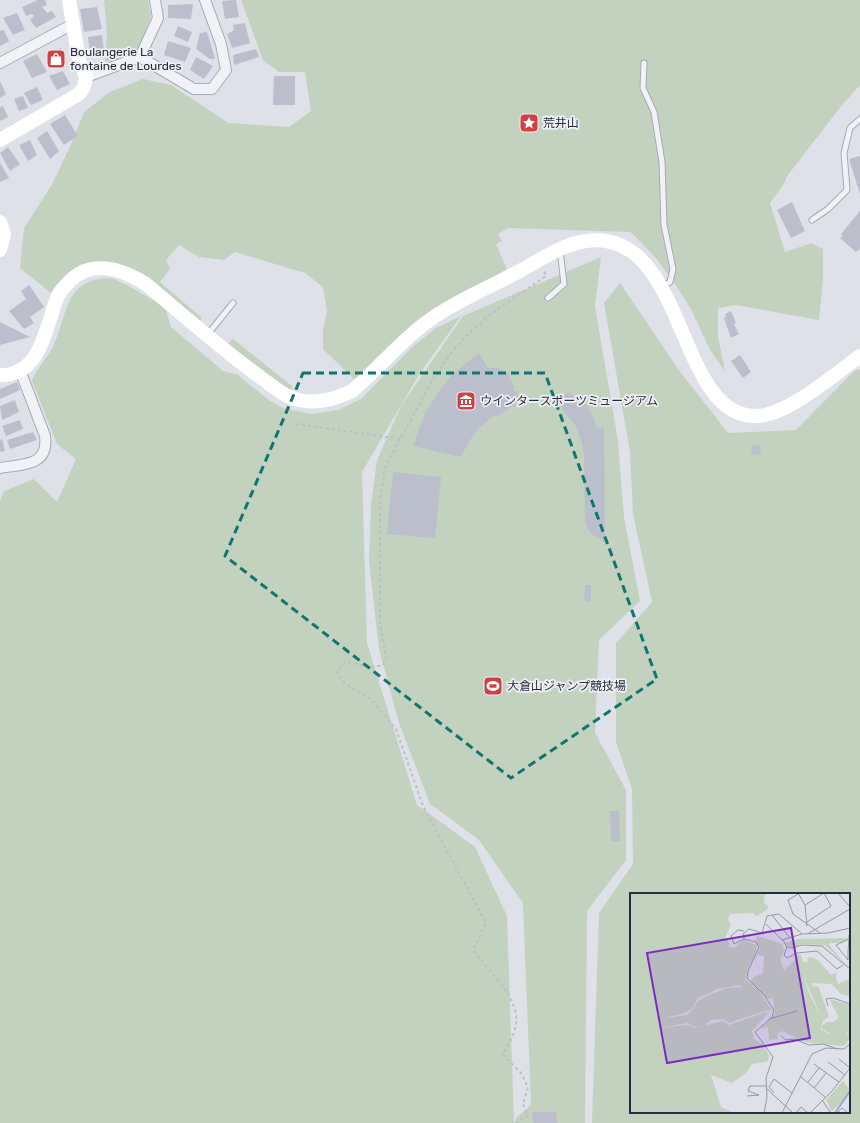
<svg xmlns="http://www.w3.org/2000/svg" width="860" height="1123" font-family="Rubik,'Noto Sans JP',sans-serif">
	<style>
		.green { fill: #c2d2bf; fill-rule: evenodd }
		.building { fill: #bbbfcb }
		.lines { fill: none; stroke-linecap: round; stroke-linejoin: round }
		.lane-casing { stroke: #a7abb5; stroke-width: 7 }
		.street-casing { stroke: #a7abb5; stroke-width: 12 }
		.path { stroke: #bcbfc6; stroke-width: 2; stroke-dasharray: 3 3; stroke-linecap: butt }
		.lane { stroke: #f1f2f6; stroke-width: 5 }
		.street { stroke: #f1f2f6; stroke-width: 10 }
		.secondary { stroke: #fff; stroke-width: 14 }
		.marked { fill: none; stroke: #0f766e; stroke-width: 3; stroke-dasharray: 8 5; stroke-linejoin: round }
		.labels { text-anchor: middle; stroke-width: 3.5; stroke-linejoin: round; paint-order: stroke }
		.poi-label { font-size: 12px; fill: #272d3f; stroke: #eef0f5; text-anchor: start }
		.inset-river { fill: none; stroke: #99aac8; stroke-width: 2 }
		.inset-road { fill: none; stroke: #9599a4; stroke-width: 1 }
		.view { fill: #7b2cbf; fill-opacity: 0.15; stroke: #7b2cbf; stroke-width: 2 }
		.inset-edge { fill: none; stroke: #272d3f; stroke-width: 2 }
	</style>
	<rect width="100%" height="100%" fill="#dee1e8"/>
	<path class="green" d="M104 0H148L151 16 137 53 105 62 107 34Z
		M241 0H860V85L842 105 788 175 783 185 770 203 785 252 812 243 823 249V279L819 320 736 305 718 308V336L725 371 710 350 691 309 675 284 655 257 631 232 508 228 498 234 502 241 496 244 507 269 430 314 356 381 323 349V330L327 311 323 287 305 273 235 252 224 260 199 257 179 245 166 260 170 269 160 282 202 318 199 322C177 304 130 258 101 262 97 262 91 265 87 266 70 271 61 278 51 293L20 268 24 228 51 186 70 147 84 112 110 92 143 79 171 85 228 123 289 127 311 111 305 72H279L263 60Z
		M601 257 595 306 618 441 624 517 640 601 599 640 595 733 626 790V860L587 911 585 1123H516V1118L531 1105 523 903 479 840 430 804 399 723 379 649 369 561 371 505 377 460 401 406 463 316Z
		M111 278 127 285 165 307 171 327 223 371 238 375 270 401 283 408 311 414 338 410 361 399 411 348 436 328 461 316 420 373 362 472 367 643 417 805 475 847 507 916 514 1123H0V501L4 491 34 479 57 502 76 459 57 444 32 381C36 368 47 359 53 347 69 313 63 279 111 278Z
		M620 283 678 369 728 433 796 430 854 371 860 369V1123H592L599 913 633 864 632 789 616 742V643L652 602 633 514 630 452 604 303ZM631 894H849V1112H631Z
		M233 339 292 386 291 392 228 344Z"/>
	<path class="building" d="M38 0H45L47 5 42 7 47 13 52 11 56 17 36 28 30 20 34 16 32 14 26 16 22 7Z
		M236 0 239 17 225 19 222 1Z
		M193 4 191 19 168 18V5Z
		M97 7 102 29 84 32 80 9Z
		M17 13 25 30 13 35 3 18Z
		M245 23 250 43 232 48 227 34 234 30 233 25Z
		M178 26 192 32 188 42 174 36Z
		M4 30 9 41 0 46V31Z
		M207 32 215 59H210L196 49 200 33Z
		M102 35 104 51 90 53 88 37Z
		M168 41 191 48 185 62 164 55Z
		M61 48 66 63 54 68 46 53Z
		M256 49 259 57 234 65 233 55Z
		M37 54 47 72 32 78 23 61Z
		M196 57 213 66 204 79 190 70Z
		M63 71 70 84 57 90 49 76Z
		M274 76H295V105H273Z
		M0 81 6 94 0 98Z
		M37 87 43 100 31 105 24 93Z
		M23 96 28 108 19 111 14 99Z
		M3 106 8 117 0 121V107Z
		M65 115 78 136 64 145 50 124Z
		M47 131 59 151 50 159 37 138Z
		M30 140 37 155 28 161 19 145Z
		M8 147 20 164 10 171 0 153Z
		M860 156V194L849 159Z
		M0 163 9 178 0 182Z
		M792 202 805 231 791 238 777 210Z
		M860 211V249L856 252 840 238 843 236 841 234Z
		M29 285 44 307 30 317 34 323 24 329 9 311 26 299 21 291Z
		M731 311 736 323 734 324 739 334 731 338 724 318 726 316 725 314Z
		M0 322 30 337 0 345Z
		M479 353 488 368H499L508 374 514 387 513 390 516 391 520 405 511 407 497 417 495 415 487 421 479 428 468 443 461 457 413 446 425 413 439 391 452 375Z
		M740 355 751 372 743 378 731 361Z
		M17 382 20 390 0 399V389Z
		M568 392 585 404 592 413 597 428 604 427 605 542 593 535 588 530 585 521 584 454 582 443 576 426 563 411 560 404 561 398Z
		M15 400 19 412 2 420 0 406Z
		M20 420 23 429 6 436 2 426Z
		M33 432 37 440 10 449 7 440Z
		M2 439 5 451 0 452V440Z
		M752 445 761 446 760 455 751 454Z
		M393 472 441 477 435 538 387 534Z
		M585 585H591V602H585L584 599Z
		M610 811H619L620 841H611Z
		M532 1112H556L557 1123H533Z"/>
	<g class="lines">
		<g class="lane-casing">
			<path id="lane" d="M644 63 643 88 654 112 662 162 664 225 673 269 670 282 662 287
				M812 220 828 209 847 190 844 153 850 128 860 119
				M548 298 564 284 560 250
				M208 334 233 303"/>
		</g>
		<g class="street-casing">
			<path id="street" d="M140 57 194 89H212L226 70 221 44 205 0
				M0 63 73 24
				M86 77 140 57 158 18 155 0
				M0 468C22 464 49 467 45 436L20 370"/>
		</g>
		<path class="path" d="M296 424 401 439
			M515 1123 528 1116 523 1104 528 1087 521 1073 503 1055C507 1046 515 1034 516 1024 520 998 488 970 473 950L486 923 423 806 396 729 371 699 344 683 337 673 341 665 349 662 370 668 383 665 386 658 380 623V502L385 467 434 377 450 354 468 334 492 313 546 276 544 271"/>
		<use href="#lane" class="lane"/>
		<use href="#street" class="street"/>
		<path class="secondary" d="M0 140 79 94 84 87 86 77 79 60 69 0
			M0 222 4 234 0 250
			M0 375C41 376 46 326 57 298 59 292 64 287 68 283 90 258 122 269 146 284 183 315 220 348 260 377 272 385 284 397 299 400 318 404 336 399 352 391 379 368 402 339 431 319 458 300 488 288 516 273 539 261 560 245 586 241 688 227 675 419 757 416 788 415 835 374 860 356"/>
	</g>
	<path class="marked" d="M303 373H545L657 679 511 778 225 556Z"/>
	<defs>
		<g id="shop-square" transform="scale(1)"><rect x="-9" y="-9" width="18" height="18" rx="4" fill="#ce4245" stroke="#eef0f5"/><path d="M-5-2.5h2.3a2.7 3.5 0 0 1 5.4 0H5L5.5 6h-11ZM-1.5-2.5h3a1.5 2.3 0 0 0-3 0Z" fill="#fff"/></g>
		<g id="sight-square" transform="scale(1)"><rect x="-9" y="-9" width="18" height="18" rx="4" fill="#ce4245" stroke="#eef0f5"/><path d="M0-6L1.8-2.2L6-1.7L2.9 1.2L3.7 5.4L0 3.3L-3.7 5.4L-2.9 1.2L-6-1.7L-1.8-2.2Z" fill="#fff"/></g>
		<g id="museum-square" transform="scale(1)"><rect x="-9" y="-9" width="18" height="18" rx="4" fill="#ce4245" stroke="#eef0f5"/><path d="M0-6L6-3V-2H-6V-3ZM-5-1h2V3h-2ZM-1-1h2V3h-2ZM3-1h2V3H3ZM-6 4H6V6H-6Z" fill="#fff"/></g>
		<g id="stadium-square" transform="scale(1)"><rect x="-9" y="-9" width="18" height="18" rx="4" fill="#ce4245" stroke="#eef0f5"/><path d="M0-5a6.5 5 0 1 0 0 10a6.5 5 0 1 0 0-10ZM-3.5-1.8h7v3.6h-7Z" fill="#fff"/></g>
	</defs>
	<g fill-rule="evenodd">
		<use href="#shop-square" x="56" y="59"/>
		<use href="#sight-square" x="529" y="123"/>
		<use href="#museum-square" x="466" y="401"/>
		<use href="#stadium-square" x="493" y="686"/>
	</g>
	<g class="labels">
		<g class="poi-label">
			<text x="70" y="56">Boulangerie La<tspan x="70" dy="14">fontaine de Lourdes</tspan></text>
			<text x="543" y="127">荒井山</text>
			<text x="480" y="405">ウインタースポーツミュージアム</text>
			<text x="507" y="690">大倉山ジャンプ競技場</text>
		</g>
	</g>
	<g transform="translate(630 893)">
		<rect width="220" height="220" fill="#dee1e8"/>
		<path d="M0 0H135L134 9 139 15 127 23 122 20 100 21 98 26 101 32 95 45 100 50 98 53 104 55 113 47 127 52 125 63 119 72 115 86 129 98 142 117 135 118 99 130 93 126 81 127 74 133 65 134 58 130 28 135 58 132 65 135 93 128 99 132 136 119 139 120 122 138 124 146 133 152 139 162 138 168 122 171 116 180 102 190 81 182 91 214 104 220H0ZM109 92 114 94 98 95 78 102 68 108 64 115 57 122 30 126 55 120 63 115 67 106 87 96ZM127 43 152 51 154 58 150 67 154 77 167 65 166 62 171 61 173 69H178L177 65 181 64 188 67 201 82 207 79 206 85 208 91 220 86V109L219 103 211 101 202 91 181 90 183 94 188 93 199 123 193 128 191 133V137L206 144 192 136 191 133 197 129H203L209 125 199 106 220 112V137L217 139 216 142 220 137V144L216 151 213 153 174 149 152 138 147 141 148 146 139 147 138 134 130 136 145 121 143 105 138 106 120 89 124 84 133 80 134 63 128 62 124 67 130 55 125 48ZM176 84 175 86 191 124 179 100 174 85ZM218 45 212 50H200L199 52 217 73 195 52 173 51 162 54 157 53 155 50 168 46ZM213 188 219 196 216 205 202 218 196 207Z" fill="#c2d2bf" fill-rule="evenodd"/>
		<path class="inset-river" d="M205 220 220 198"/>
		<path class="inset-road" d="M168 0 175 12 177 33M170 0 158 7 163 21 190 40M208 0 220 14M175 12 194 0M142 22 160 45M177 29 201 13 194 0M136 31 152 47 172 41 198 40 220 35M114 38 108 37 101 43 104 51 114 46M179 40 220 16M219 46 206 52 218 67V59L219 46V42M153 47 157 54 162 55 172 52 192 53 220 76M157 54 154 62 157 65 167 60 187 58 207 76 213 72M198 113 196 106 203 105 220 111M139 126 167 118M151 143 156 147 164 146 179 152 193 151 208 156M209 166 220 175M198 169 215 182M184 171 209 189M171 184 195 204M178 189 189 175M184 195 196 180M137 196 163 220M144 200 139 194 144 186 162 200M117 203 129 202 118 198 120 193H137M192 207 201 220M134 220 137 204 136 185 143 164 125 139 142 124 144 117 134 102 117 85 118 78 129 54 126 49 114 46 113 41 119 36 132 40 137 23 149 21 172 41M152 220 182 161 196 155 214 156 220 151M166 220 171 214 178 220M180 220 202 198 220 175M207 220 212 215 218 220"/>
		<path class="view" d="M161 35 180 145 37 170 17 60Z"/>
		<rect width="220" height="220" class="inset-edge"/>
	</g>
</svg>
